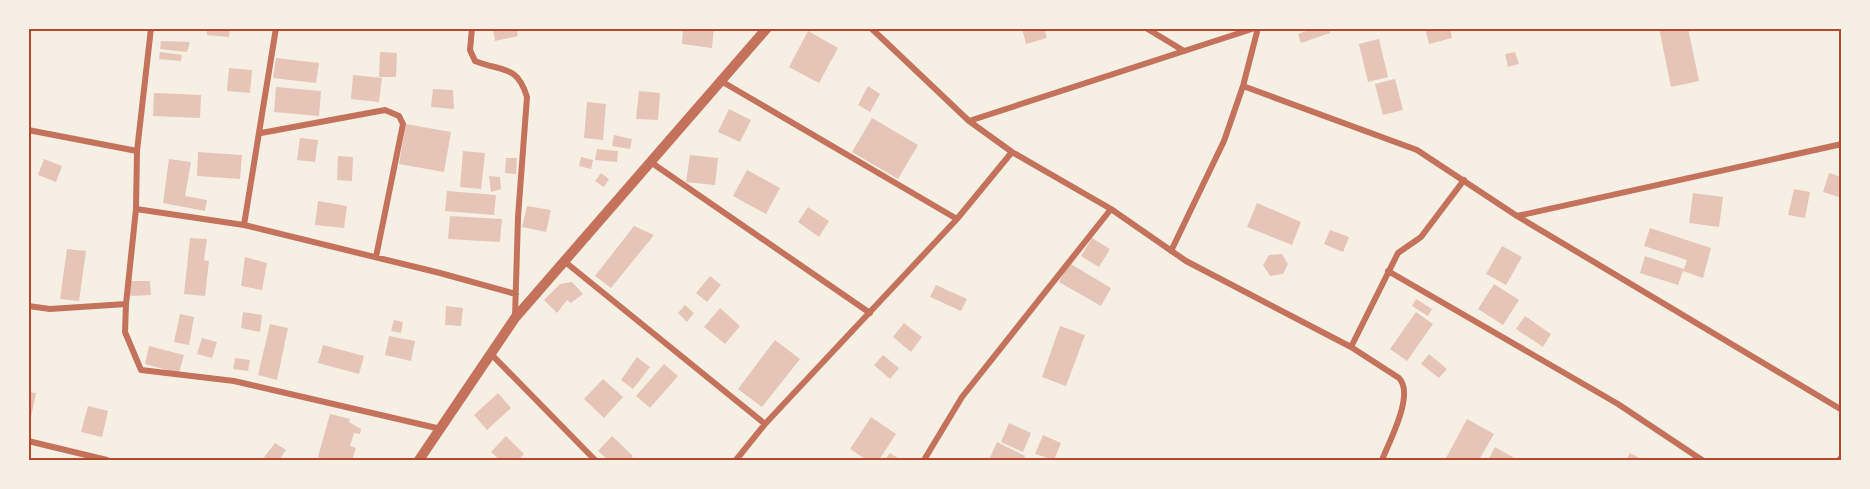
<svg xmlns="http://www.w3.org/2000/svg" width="1870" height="489" font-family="'DejaVu Sans',sans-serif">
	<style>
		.building { fill: #e6c5b7 }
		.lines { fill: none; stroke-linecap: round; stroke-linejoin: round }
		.minor { stroke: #c5725c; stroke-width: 6 }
		.tertiary { stroke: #c5725c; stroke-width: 10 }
		.neatline { fill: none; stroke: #b5482f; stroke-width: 2 }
	</style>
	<rect width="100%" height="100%" fill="#f6efe4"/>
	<path class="building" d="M207 28H230L229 37 207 35Z
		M493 28H516L518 36 495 41Z
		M683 28H714L712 48 682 44Z
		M1022 28H1044L1047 38 1026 44Z
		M1314 28H1329L1330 33 1301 43 1298 34Z
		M1425 28H1450L1452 38 1429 44Z
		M1659 28H1688L1699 81 1671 87Z
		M808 31 838 48 819 83 789 67Z
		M1379 39 1388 77 1368 82 1359 44Z
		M161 41 190 42 187 52 160 49Z
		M160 52 182 55 181 61 159 59Z
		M380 52 397 53 396 77H379Z
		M1515 52 1519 64 1508 67 1505 54Z
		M276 58 319 63 316 83 273 78Z
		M229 68 252 70 250 93 227 91Z
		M353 75 382 78 379 102 351 99Z
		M1395 79 1403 110 1383 115 1375 84Z
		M868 86 880 94 870 112 858 105Z
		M276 87 321 91 319 116 274 112Z
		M433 89 453 90 454 109 431 107Z
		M639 91 660 93 658 120 636 119Z
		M154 93 201 95 200 118 153 116Z
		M587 102 606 104 603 140 584 138Z
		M729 109 751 120 740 142 718 132Z
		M872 118 918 145 898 179 852 152Z
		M406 124 451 132 444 172 399 164Z
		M614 135 632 139 630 149 612 146Z
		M300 138 318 140 315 162 297 160Z
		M597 149 618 151 617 162 595 160Z
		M463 151 485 153 481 189 460 187Z
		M198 152 242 155 240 179 197 176Z
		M690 155 718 158 715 185 686 182Z
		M338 156 353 157 352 181 337 180Z
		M581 157 593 160 591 169 579 166Z
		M506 158H517L516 174 505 173Z
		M44 159 62 166 56 182 38 175Z
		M169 159 191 162 185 196 207 200 205 211 163 203Z
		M747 170 780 188 766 214 733 196Z
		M601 173 609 179 604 187 595 181Z
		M1829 173 1842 177V198L1823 192Z
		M489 176 500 177 501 189 491 192Z
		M1794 189 1810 192 1805 218 1788 215Z
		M447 191 496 195 494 215 445 211Z
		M1693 193 1723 197 1719 227 1689 223Z
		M318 201 347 206 344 228 315 225Z
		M1257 203 1301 222 1292 245 1247 227Z
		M527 206 551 210 546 232 522 227Z
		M808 207 829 221 819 237 798 222Z
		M450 216 502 219 500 242 448 239Z
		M634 226 654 235 611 288 595 276Z
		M1650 228 1711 248 1703 278 1683 271 1678 285 1640 273 1645 256 1684 269 1687 260 1644 246Z
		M1330 230 1349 237 1343 252 1324 244Z
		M190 238 207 239 204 260 209 261 205 296 184 294Z
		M1092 238 1110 249 1099 267 1081 256Z
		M1502 246 1522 257 1506 285 1486 274Z
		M67 249 86 251 79 301 60 299Z
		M1282 254 1288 264 1283 274 1270 276 1263 265 1269 255Z
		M245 257 267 263 262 290 241 286Z
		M1069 263 1111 288 1101 306 1059 282Z
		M710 276 721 285 707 302 696 293Z
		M130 281H150L151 295 130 296Z
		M572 282 583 294 571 303 567 300 557 313 544 300 560 284Z
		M1494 284 1519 300 1503 325 1478 309Z
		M936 285 967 299 961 311 930 297Z
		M1416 299 1432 309 1428 316 1412 306Z
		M685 305 694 313 687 322 678 313Z
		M446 306 463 308 461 326 445 325Z
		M720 308 740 326 725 344 704 327Z
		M243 312 262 315 260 332 241 328Z
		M1416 312 1433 324 1407 361 1390 349Z
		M180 314 194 317 189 345 174 342Z
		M1525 316 1551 334 1543 347 1516 329Z
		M394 320 403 322 401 333 391 331Z
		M904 323 922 337 911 352 893 337Z
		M270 324 288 328 277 380 258 375Z
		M1060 326 1085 335 1066 386 1042 377Z
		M389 336 415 341 411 361 385 355Z
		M202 338 217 342 212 358 197 354Z
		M775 340 800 359 762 407 738 389Z
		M323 345 364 356 359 374 318 363Z
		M149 346 184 355 179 373 145 364Z
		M1429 354 1447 369 1439 378 1421 364Z
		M883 355 899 368 890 379 874 365Z
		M637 357 650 367 633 389 621 380Z
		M235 358 250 360 248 371 233 369Z
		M664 364 678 376 650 408 636 396Z
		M603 379 623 397 604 418 584 399Z
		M28 392 36 393 31 417H28Z
		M498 393 511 408 487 430 474 415Z
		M88 406 108 411 102 437 81 432Z
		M330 414 350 419 349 422 361 429 360 434 354 433 350 446 356 448 352 460H328L318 457Z
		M871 417 896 434 879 460H867L850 449Z
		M1467 419 1494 434 1479 460H1450L1446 458Z
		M1009 423 1031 433 1023 452 1001 442Z
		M1043 435 1061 443 1054 460 1035 454Z
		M506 436 524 454 518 460H500L491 452Z
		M612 436 633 456 629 460H608L598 451Z
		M997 442 1025 456 1023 460H989Z
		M275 443 286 450 279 460H262Z
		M1495 447 1516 459 1515 460H1488Z
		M890 453 901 460H885Z
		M1630 453 1643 460H1626Z"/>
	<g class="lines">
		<path class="minor" d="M151 28 137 151 136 209 126 304 125 332 141 370 234 381 441 429
			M472 28 470 50 475 61C502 72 517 64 527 97L518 217 515 317
			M871 28 969 121 1012 152 1111 209 1186 261 1351 347 1399 378C1415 394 1389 442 1382 460
			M1146 28 1184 51
			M721 81 957 219
			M1243 86 1417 150 1517 216 1842 410
			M969 121 1255 28
			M28 130 137 151
			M261 133 385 110 399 116 403 124 376 257
			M652 163 870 313
			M136 209 244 225 440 273 516 294
			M1517 216 1842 144
			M244 225 276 28
			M1171 251 1224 141 1243 86 1258 28
			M564 261 765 424
			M1388 271 1618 404 1702 460
			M28 306 50 309 126 304
			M1351 347 1398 253 1421 237 1464 180
			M492 355 595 460
			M28 441 107 460
			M736 460 765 424 957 219 1012 152
			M924 460 962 397 1111 209
			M1839 460 1842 457"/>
		<path class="tertiary" d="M419 460 515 318 767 28"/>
	</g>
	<rect width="1870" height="489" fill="none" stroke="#f6efe4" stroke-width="60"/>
	<rect x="30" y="30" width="1810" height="429" class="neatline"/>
</svg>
